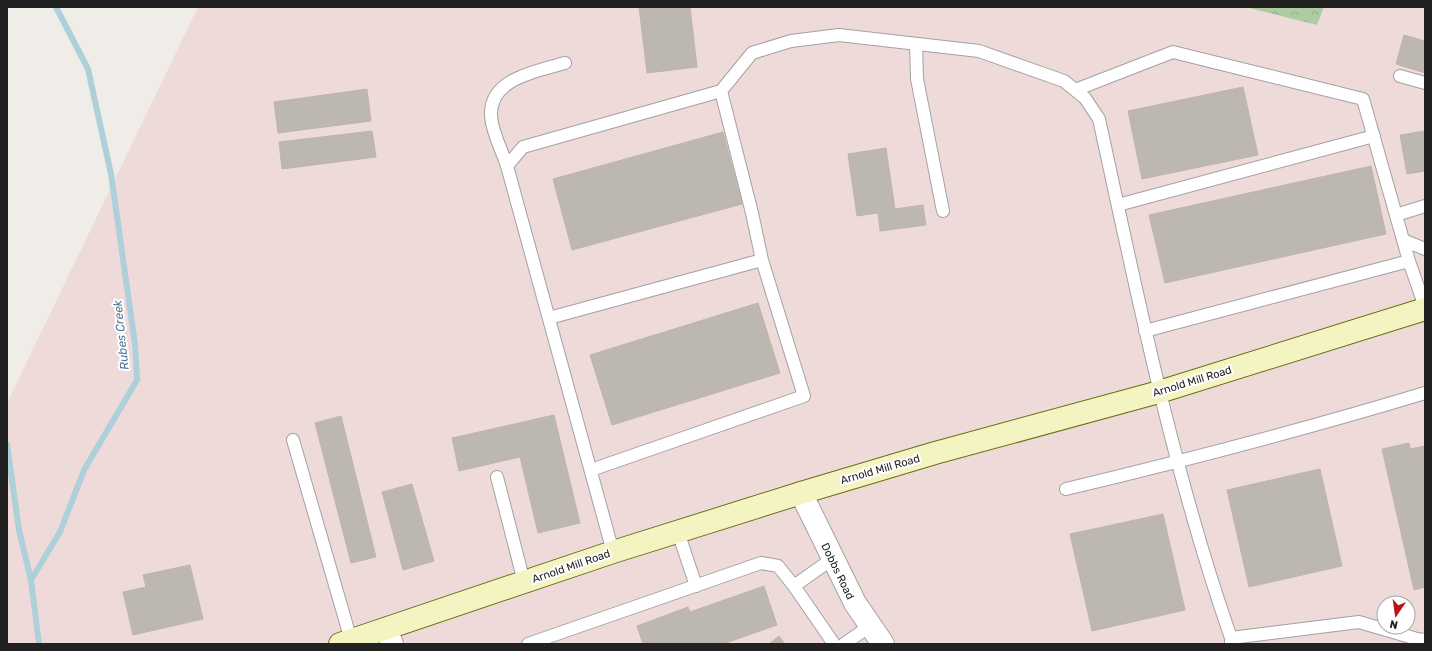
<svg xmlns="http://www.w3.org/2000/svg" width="1432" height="651" font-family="Rubik,sans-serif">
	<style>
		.commercial { fill: #efdada; fill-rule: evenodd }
		.forest { fill: url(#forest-crowns) }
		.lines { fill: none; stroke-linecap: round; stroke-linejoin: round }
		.stream { stroke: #add0d9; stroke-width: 6 }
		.building { fill: #bdb7b1; stroke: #c1b4ac }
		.lane-casing { stroke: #a2a2a2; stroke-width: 14 }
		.street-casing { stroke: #a2a2a2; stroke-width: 24 }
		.secondary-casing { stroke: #686f10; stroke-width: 24 }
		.lane { stroke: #fff; stroke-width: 12 }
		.street { stroke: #fff; stroke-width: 22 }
		.secondary { stroke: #f3f4c2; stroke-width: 22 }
		.labels { text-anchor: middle; stroke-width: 4; stroke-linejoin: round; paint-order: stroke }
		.street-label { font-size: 11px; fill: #212121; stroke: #fff }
		.water-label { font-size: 12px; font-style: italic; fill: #4f7699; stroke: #fff }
	</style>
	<defs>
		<pattern id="forest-crowns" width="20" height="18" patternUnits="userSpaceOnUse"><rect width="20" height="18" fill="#afcba1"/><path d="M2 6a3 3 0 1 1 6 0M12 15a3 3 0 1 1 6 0" fill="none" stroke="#96ae8a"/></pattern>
	</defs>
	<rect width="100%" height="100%" fill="#f0ede8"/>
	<path class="commercial" d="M198 7H1244L1317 25 1324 7H1425V644H7V403ZM1384 603H1408V627H1384Z"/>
	<path class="forest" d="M1245 7H1324L1317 25Z"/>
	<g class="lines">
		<path class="stream" d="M7 444 19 530 31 580 39 644
			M31 580 60 532 84 470 137 380 135 344 111 174 88 69 56 7"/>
	</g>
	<path class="building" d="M639 7H690L697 67 647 73Z
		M1404 35 1425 41V73L1396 64Z
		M1243 87 1258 155 1142 179 1128 111Z
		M367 89 371 121 278 133 274 102Z
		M372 131 376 157 282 169 279 142Z
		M1425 131V171L1407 174 1400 135Z
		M723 132 742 204 572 250 553 179Z
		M886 148 895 209 923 205 926 225 880 231 878 213 857 216 848 154Z
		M1371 166 1386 234 1165 283 1149 215Z
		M758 303 780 373 612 425 590 355Z
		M554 415 580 523 538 533 520 457 459 471 452 438Z
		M341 416 376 557 351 563 315 423Z
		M1409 443 1410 449 1425 446V587L1414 590 1382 449Z
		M1320 469 1342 566 1249 587 1227 490Z
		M412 484 434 561 403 570 382 492Z
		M1163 514 1185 610 1092 631 1070 534Z
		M190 565 203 619 133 635 123 592 146 587 143 575Z
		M764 586 777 625 723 644H643L637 626 688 607 690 612Z
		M779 636 785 644H769Z"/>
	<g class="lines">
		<g class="lane-casing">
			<path id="lane" d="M916 44 917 79 943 211
				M1400 76 1425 83
				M1075 90 1173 52 1363 99 1409 261
				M721 91 752 53 791 41 839 35 979 51 1064 81 1085 98 1099 119C1137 293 1172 469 1231 638V644
				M507 166C502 150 492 133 491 116 489 78 538 71 565 63
				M1118 205 1374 136
				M1396 215 1425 206
				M1403 240 1425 249
				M549 318 762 260
				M1145 331 1409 261 1425 307
				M293 440 351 640
				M591 470 804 396 762 260 752 213 721 91 523 147 507 166 613 552
				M497 477 524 582
				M1066 489C1187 460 1306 429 1425 393
				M678 532 696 586
				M832 559 794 586 834 644
				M1231 638 1359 622 1417 639 1425 640
				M528 644 761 563 778 566 794 586
				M844 644 870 626"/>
		</g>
		<g class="street-casing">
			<path id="street" d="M801 493 855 603 883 644
				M386 629 392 644"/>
		</g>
		<g class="secondary-casing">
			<path id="secondary" d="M340 644 613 552 801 493 935 453 1159 392 1425 309"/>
		</g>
		<use href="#lane" class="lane"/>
		<use href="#street" class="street"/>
		<use href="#secondary" class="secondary"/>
	</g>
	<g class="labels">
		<g class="street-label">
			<text transform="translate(1192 381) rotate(-17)" y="4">Arnold Mill Road</text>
			<text transform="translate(880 469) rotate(-16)" y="4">Arnold Mill Road</text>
			<text transform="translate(571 566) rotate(-19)" y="4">Arnold Mill Road</text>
			<text transform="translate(838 571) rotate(64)" y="4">Dobbs Road</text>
		</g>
		<g class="water-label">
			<text transform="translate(121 335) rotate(-96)" y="4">Rubes Creek</text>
		</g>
	</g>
	<rect width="1432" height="651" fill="none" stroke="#212121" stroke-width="16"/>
	<g transform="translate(1396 615) rotate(193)"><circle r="19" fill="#ffffff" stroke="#a6a6a6"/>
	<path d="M0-3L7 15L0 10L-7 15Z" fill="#be1418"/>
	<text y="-6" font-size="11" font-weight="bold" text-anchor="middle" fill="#212121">N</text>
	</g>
</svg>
